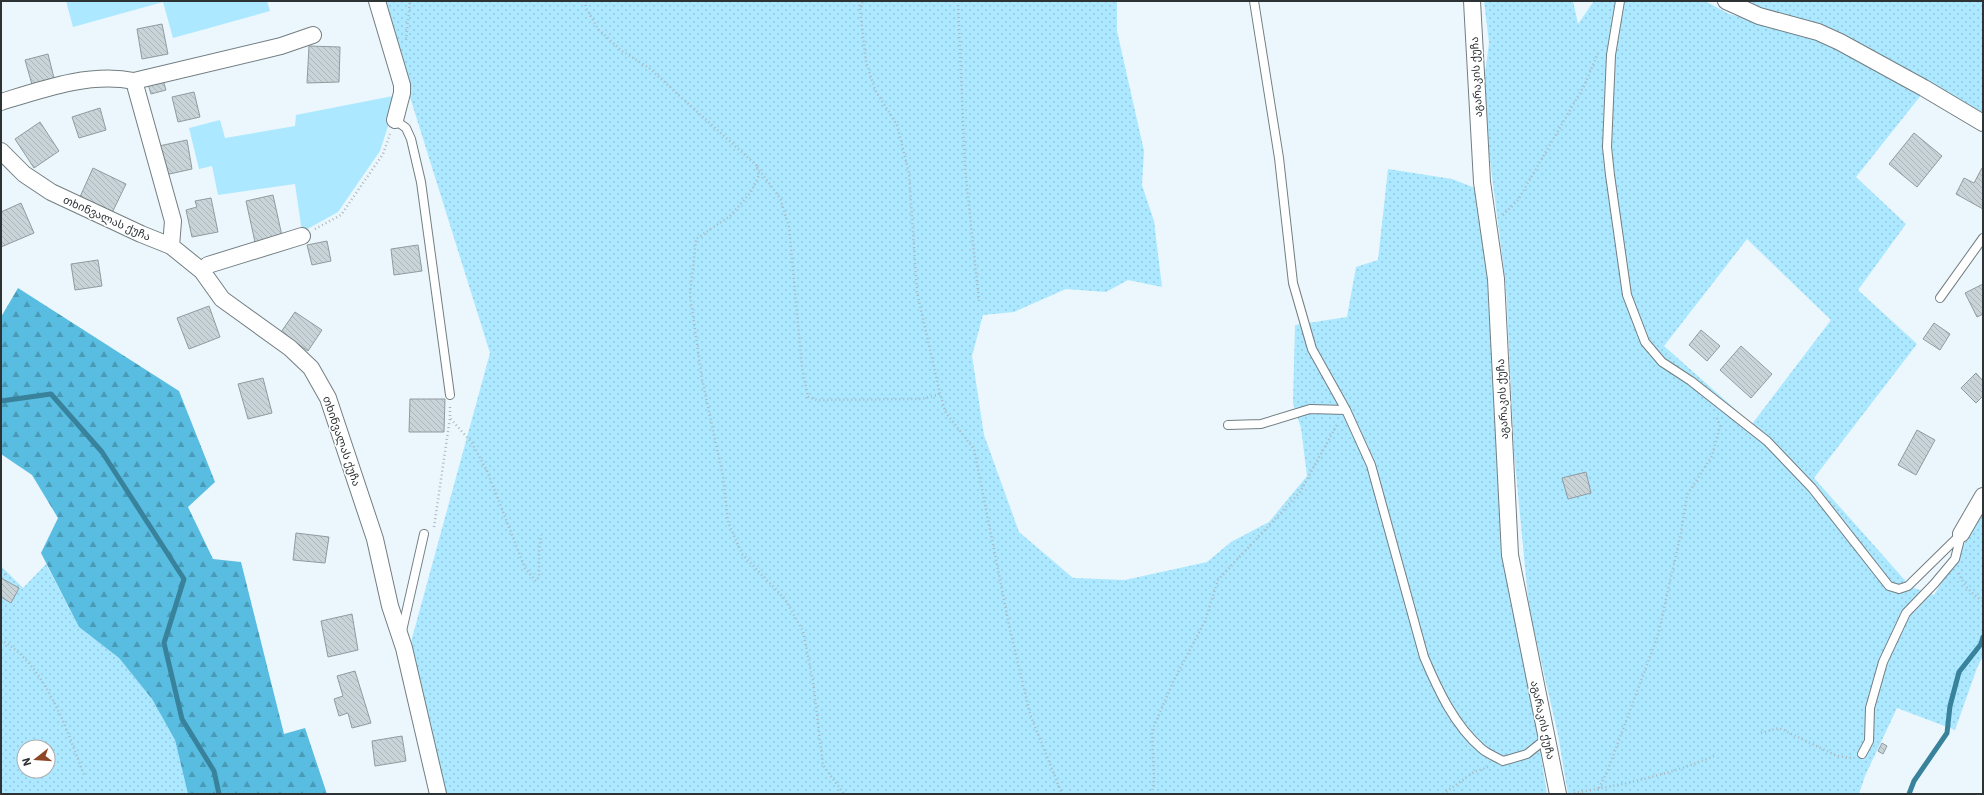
<svg xmlns="http://www.w3.org/2000/svg" width="1984" height="795" font-family="'IBM Plex Sans','Noto Sans Georgian',sans-serif">
	<style>
		.grass { fill: url(#grass-dots); fill-rule: evenodd }
		.forest { fill: url(#forest-firs) }
		.garden { fill: #ace8ff }
		.lines { fill: none; stroke-linecap: round; stroke-linejoin: round }
		.stream { stroke: #38829c; stroke-width: 5 }
		.building { fill: url(#building-back-hatch); stroke: #8f9b9f }
		.service-casing { stroke: #737e82; stroke-width: 10 }
		.minor-casing { stroke: #737e82; stroke-width: 18 }
		.path { stroke: #adb6ba; stroke-width: 2.5; stroke-dasharray: 1 3; stroke-linecap: butt }
		.service { stroke: #fff; stroke-width: 8 }
		.minor { stroke: #fff; stroke-width: 16 }
		.labels { text-anchor: middle; stroke-width: 3.5; stroke-linejoin: round; paint-order: stroke }
		.street-label { font-size: 11px; fill: #2d3234; stroke: #fff }
	</style>
	<defs>
		<pattern id="grass-dots" width="8" height="8" patternUnits="userSpaceOnUse"><rect width="8" height="8" fill="#ace8ff"/><path d="M2 2h.1M6 6h.1" fill="none" stroke="#94c7db" stroke-width="1.8" stroke-linecap="round"/></pattern>
		<pattern id="forest-firs" width="22" height="20" patternUnits="userSpaceOnUse"><rect width="22" height="20" fill="#58bde1"/><path d="M5 1l3.5 6h-7zM16 11l3.5 6h-7z" fill="#499ab7"/></pattern>
		<pattern id="building-back-hatch" width="6" height="6" patternUnits="userSpaceOnUse"><rect width="6" height="6" fill="#c8d4d8"/><path d="M-1 5l2 2M0 0l6 6M5-1l2 2" fill="none" stroke="#acb6ba"/></pattern>
	</defs>
	<rect width="100%" height="100%" fill="#ebf7fc"/>
	<path class="grass" d="M380 1H1117V31L1144 151 1142 185 1154 221 1162 287 1128 280 1106 292 1066 289 1014 312 983 315 972 356 984 435 1019 532 1073 578 1125 580 1207 562 1231 542 1269 522 1307 476 1301 428 1293 403 1295 325 1347 317 1356 267 1378 260 1388 169 1452 179 1478 189 1487 278 1503 550 1534 712 1547 794H445L411 642 490 353Z
		M1484 1H1573L1578 24 1594 1H1705L1729 14 1822 39 1922 94 1856 177 1906 224 1858 290 1917 344 1814 478 1911 587 1934 595 1983 512V656L1977 668 1955 730 1897 708 1865 776 1859 794H1568L1558 735 1529 608 1514 453 1506 286 1486 129 1483 89 1489 43ZM1747 239 1831 320 1752 424 1664 346Z
		M1738 1H1983V116L1760 11Z
		M46 564 79 627 119 658 152 699 175 740 188 794H1V566L23 588ZM24 747H48V771H24Z"/>
	<path class="forest" d="M18 288 179 391 215 482 188 507 213 559 241 562 284 734 305 728 327 794H188L175 740 152 699 119 658 79 627 41 553 58 518 32 475 1 454V317Z"/>
	<path class="garden" d="M66 1H267L270 11 173 38 163 2 73 27Z
		M398 95 380 151 338 212 302 232 295 184 218 195 212 166 199 169 189 128 220 120 225 138 295 126 296 115Z"/>
	<g class="lines">
		<path class="stream" d="M1 401 51 394 102 452 184 579 164 643 182 719 214 771 219 794
			M1909 794 1914 781 1947 733 1950 706 1959 672 1981 644 1983 637"/>
	</g>
	<path class="building" d="M162 24 168 54 142 59 137 29Z
		M309 46 340 47 339 82 307 83Z
		M48 54 55 82 33 88 25 60Z
		M163 80 166 90 151 94 148 84Z
		M194 92 200 117 178 122 172 97Z
		M100 108 106 130 79 138 72 117Z
		M40 122 59 151 34 168 15 139Z
		M1914 133 1942 156 1917 187 1889 164Z
		M187 140 192 169 165 175 159 146Z
		M93 168 126 184 111 215 79 199Z
		M1982 168H1983V209L1956 194 1964 178 1974 183Z
		M273 195 282 236 255 242 246 201Z
		M211 198 218 232 192 237 186 210 197 207 195 201Z
		M21 203 34 233 1 247V212Z
		M327 241 331 261 312 265 307 245Z
		M418 245 422 271 394 275 391 249Z
		M98 260 102 286 75 290 71 264Z
		M1983 284V314L1977 317 1965 293Z
		M209 306 220 337 189 349 177 318Z
		M295 312 322 330 308 351 281 332Z
		M1934 323 1950 334 1940 350 1923 339Z
		M1701 330 1720 346 1707 361 1689 345Z
		M1741 346 1772 374 1751 398 1720 370Z
		M1976 373 1983 381V396L1976 403 1961 388Z
		M263 378 272 413 248 419 238 384Z
		M410 399H445L444 432H409Z
		M1917 430 1935 440 1916 475 1898 465Z
		M1586 472 1591 493 1568 499 1562 478Z
		M296 533 329 537 325 563 293 560Z
		M1 578 19 588 11 603 1 597Z
		M352 614 358 650 328 657 321 621Z
		M355 671 371 723 352 728 348 713 339 716 334 699 343 696 337 676Z
		M402 736 406 761 375 766 372 741Z
		M1882 743 1887 746 1883 754 1878 751Z"/>
	<g class="lines">
		<g class="service-casing">
			<path id="service" d="M1254 1 1279 158 1293 283 1312 349 1346 410
				M1620 1 1611 55 1607 147 1610 175 1627 295 1645 342 1662 362 1691 381 1767 441 1812 488 1889 586 1899 589 1908 586 1961 534
				M395 120 406 128 411 139 421 182 450 395
				M1940 298 1983 238
				M1228 425 1261 424 1310 409 1346 410 1371 465 1424 657C1438 690 1454 725 1482 749 1488 754 1496 757 1503 761L1527 754 1547 738
				M402 631 424 534
				M1862 754 1869 741 1870 708 1883 662 1906 613 1934 584 1955 559 1961 535"/>
		</g>
		<g class="minor-casing">
			<path id="minor" d="M377 1 402 85V93L395 120
				M1472 1 1482 182 1496 279 1510 555 1558 794
				M1726 1 1759 16 1818 32 1840 42 1924 88 1983 123
				M134 81 173 221 171 246
				M1 102C43 89 90 72 134 81L281 46 313 35
				M1 151 24 174 51 192 141 234 171 246 202 271 222 299 290 348 311 368 328 398 375 539 390 606 404 648 438 794
				M202 271 208 265 302 236
				M1961 534 1983 496"/>
		</g>
		<path class="path" d="M585 1 586 8 599 30 622 51 649 68 756 165 759 175 751 192 730 216 696 239 690 295 702 379 723 476 728 522 742 554 785 599 803 631 813 682 823 765 844 794
			M859 1 866 62 875 90 897 125 909 173 917 292 940 394 946 413 974 449 1009 625 1030 714 1062 794
			M958 1 965 168 979 301
			M861 7 863 1
			M406 40 410 1
			M757 167 780 198 789 227 802 367 808 397 817 400 922 399 940 394
			M1503 215 1518 200 1584 86 1598 53
			M315 229 341 215 383 154 390 134
			M450 407V418L472 443 487 471 525 568 536 581 539 577V552L541 535
			M434 527 450 418
			M1 572 6 575
			M1959 573C1963 585 1973 595 1983 601
			M1 640C45 664 67 730 84 775
			M1761 733 1779 728 1837 756 1851 758
			M1599 788 1607 772 1658 635 1681 533 1687 495 1712 456 1720 426 1717 418
			M1574 793C1622 785 1669 775 1714 756
			M1152 794 1154 779 1152 731 1173 682 1205 621 1218 580 1300 492 1338 423
			M1443 794 1474 772 1488 767"/>
		<use href="#service" class="service"/>
		<use href="#minor" class="minor"/>
	</g>
	<g class="labels">
		<g class="street-label">
			<text transform="translate(1476 77) rotate(-93)" y="4">აგარაკის ქუჩა</text>
			<text transform="translate(107 218) rotate(24)" y="4">თხინვალას ქუჩა</text>
			<text transform="translate(1502 399) rotate(-93)" y="4">აგარაკის ქუჩა</text>
			<text transform="translate(342 441) rotate(71)" y="4">თხინვალას ქუჩა</text>
			<text transform="translate(1543 720) rotate(78)" y="4">აგარაკის ქუჩა</text>
		</g>
	</g>
	<rect width="1984" height="795" fill="none" stroke="#2d3234" stroke-width="4"/>
	<g transform="translate(36 759) rotate(253)"><circle r="19" fill="#ffffff" stroke="#abadae"/>
	<path d="M0-3L7 15L0 10L-7 15Z" fill="#8e4625"/>
	<text y="-6" font-size="11" font-weight="bold" text-anchor="middle" fill="#2d3234">N</text>
	</g>
</svg>
